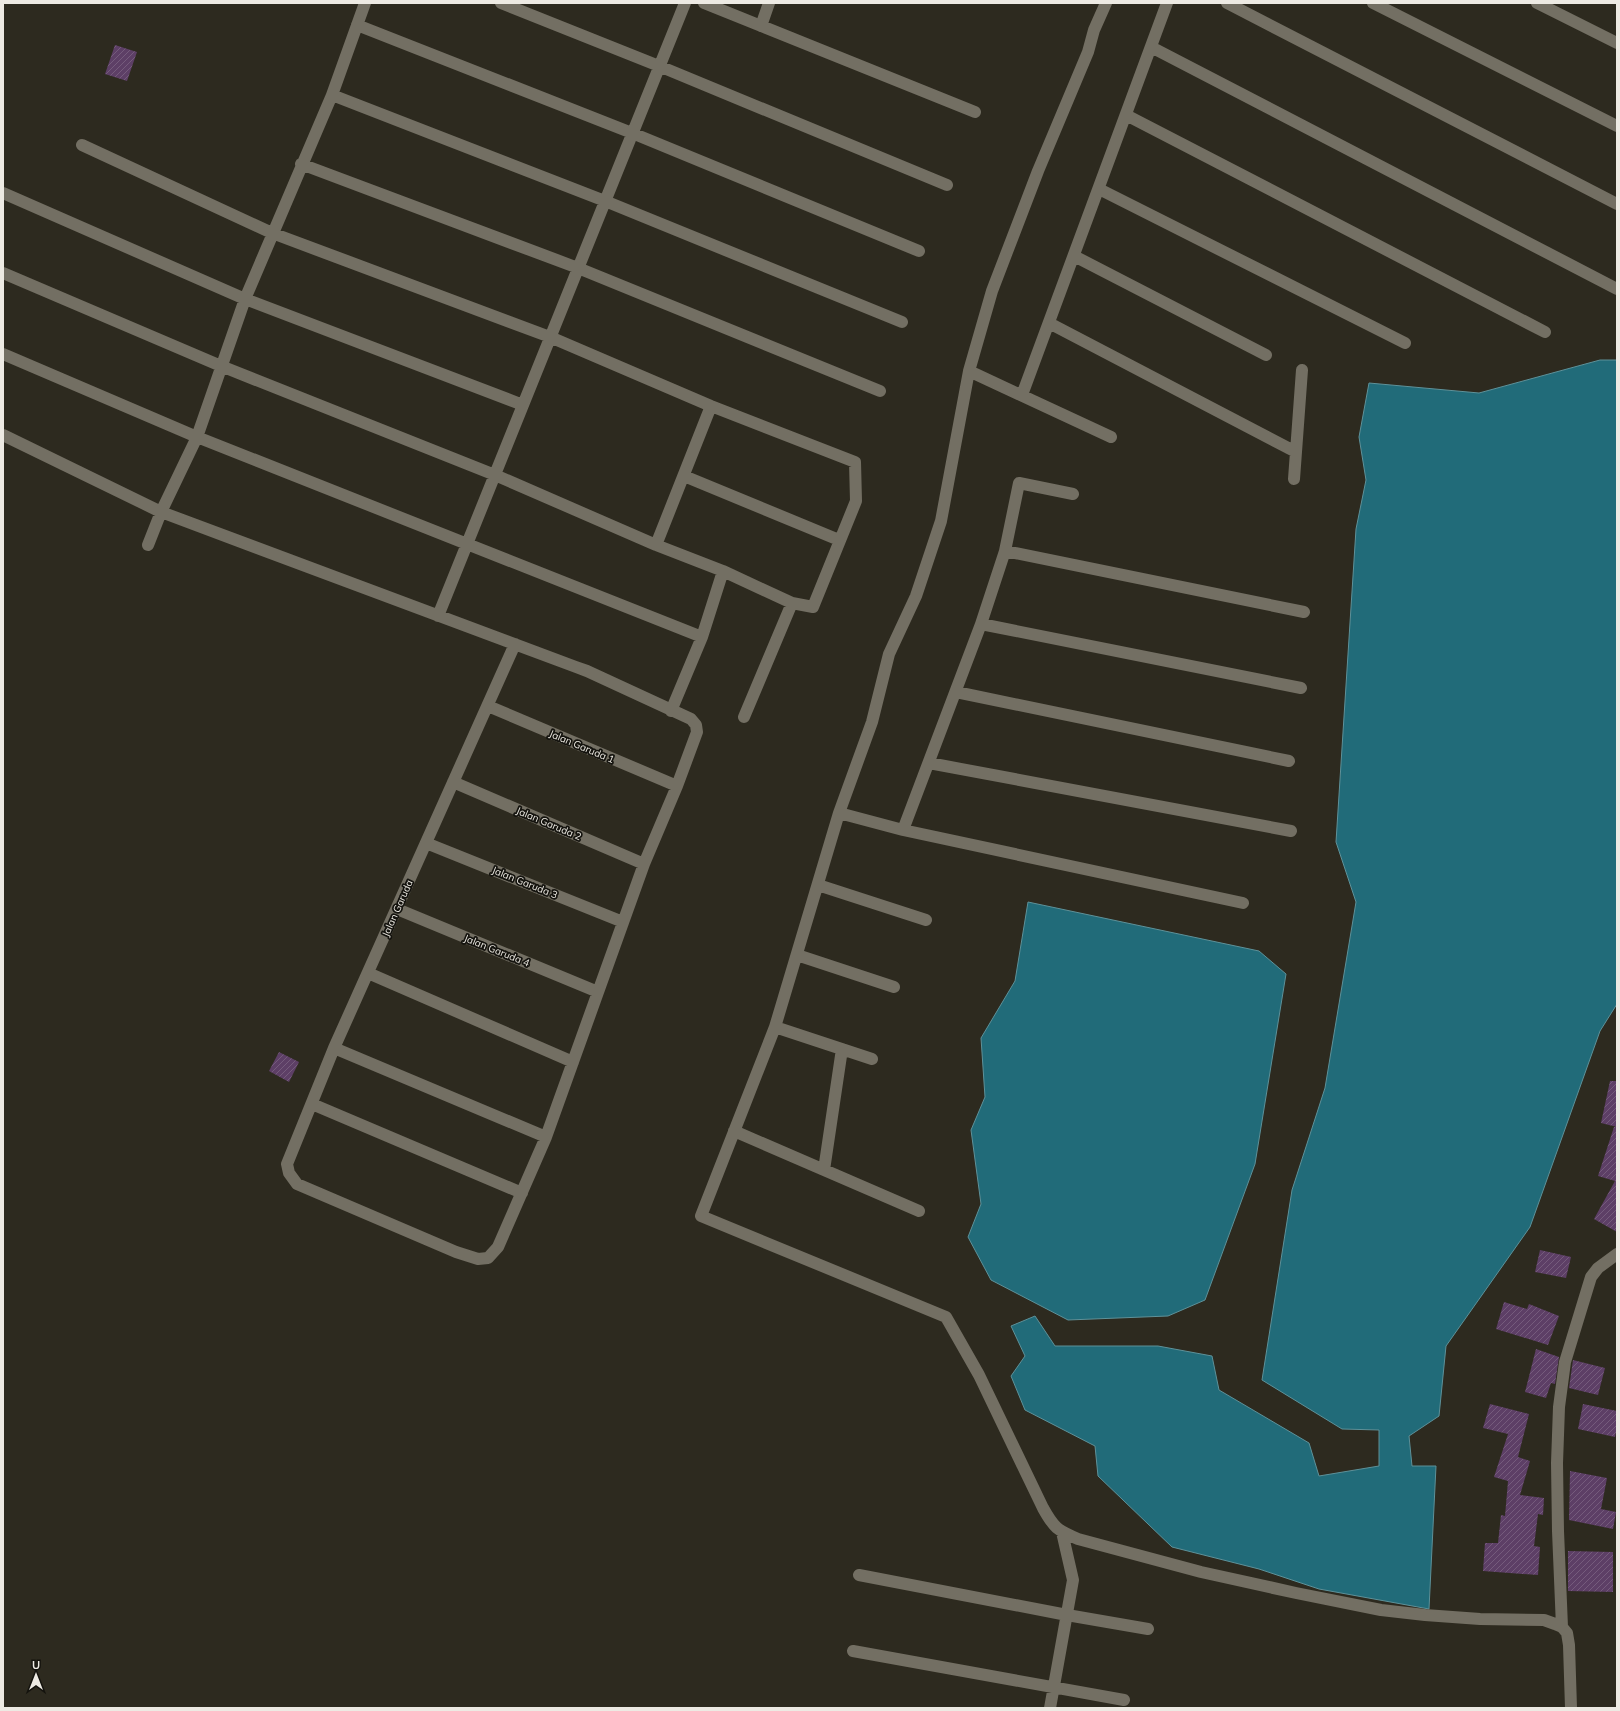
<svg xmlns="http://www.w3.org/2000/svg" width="1620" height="1711" font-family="Mulish,sans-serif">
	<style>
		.water { fill: #216b79; stroke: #5e9199 }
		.building { fill: url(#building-hatch) }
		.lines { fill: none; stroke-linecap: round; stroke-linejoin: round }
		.street { stroke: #736f63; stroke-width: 12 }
		.labels { text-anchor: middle; stroke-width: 3.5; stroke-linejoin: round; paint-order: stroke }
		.street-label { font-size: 10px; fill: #edeae3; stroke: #14130e }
	</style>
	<defs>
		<pattern id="building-hatch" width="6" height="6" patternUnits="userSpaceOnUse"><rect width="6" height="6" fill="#5d3f66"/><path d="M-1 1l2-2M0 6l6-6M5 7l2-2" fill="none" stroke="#755b7c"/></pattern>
	</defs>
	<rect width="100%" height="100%" fill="#2d2a1f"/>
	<path class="water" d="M1600 360H1617V1004L1600 1031 1530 1227 1446 1346 1439 1416 1409 1436 1412 1466H1436L1429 1609 1319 1589 1259 1569 1172 1547 1098 1476 1095 1446 1025 1410 1011 1376 1025 1356 1011 1326 1035 1316 1055 1346H1158L1212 1356 1219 1390 1309 1443 1319 1476 1379 1466V1430L1342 1429 1262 1380 1292 1190 1325 1088 1356 902 1336 842 1356 529 1366 480 1359 437 1369 383 1479 393Z
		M1028 902 1259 951 1286 974 1255 1164 1205 1300 1168 1316 1068 1320 991 1280 968 1237 981 1204 971 1130 985 1097 981 1038 1015 981Z"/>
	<path class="building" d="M115 45 137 52 127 81 105 74Z
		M279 1052 299 1062 289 1082 269 1071Z
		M1610 1081H1617V1127L1601 1123Z
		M1614 1127H1617V1232L1594 1219 1615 1181 1598 1176Z
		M1540 1250 1571 1257 1566 1278 1535 1272Z
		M1504 1302 1527 1309 1529 1304 1559 1316 1548 1345 1496 1329Z
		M1536 1349 1559 1357 1555 1384 1551 1383 1546 1398 1525 1392Z
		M1573 1360 1605 1368 1598 1395 1569 1388Z
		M1490 1404 1529 1414 1518 1457 1530 1461 1520 1495 1544 1498 1543 1515 1538 1514 1534 1546 1540 1547 1538 1575 1483 1571 1485 1543H1498L1501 1515 1505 1516 1508 1481 1494 1477 1508 1434 1483 1428Z
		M1583 1404 1617 1411V1427L1615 1437 1578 1429Z
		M1570 1471 1607 1478 1601 1509 1616 1512 1613 1529 1569 1520Z
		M1568 1551 1613 1552V1592L1568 1591Z"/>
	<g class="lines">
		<path class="street" d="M501 3 659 66 947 185
			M704 3 975 112
			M1106 3 1094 30 1088 52 1038 171 992 291 969 371 941 521 916 596 889 654 872 722 839 813 775 1027 701 1216 946 1317 979 1375 1043 1508C1054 1528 1057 1530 1078 1539L1201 1572 1296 1593 1381 1610 1425 1615 1480 1619 1544 1620 1555 1624 1562 1627 1567 1633 1569 1645 1571 1708
			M1227 3 1617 204
			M1373 3 1617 126
			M1537 3 1617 43
			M357 25 632 133 919 251
			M761 26 769 3
			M1151 47 1617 289
			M332 95 605 201 902 322
			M1126 115 1545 332
			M301 164 578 268 880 391
			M1099 189 1405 343
			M3 193 245 299 523 405
			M1074 256 1266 355
			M3 273 221 366 495 475 656 545 723 571 792 603 813 607 856 501 855 462 711 406 550 337 272 233 82 145
			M1049 323 1296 452
			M3 354 197 437 702 637
			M969 371 1111 437
			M1022 395 1167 3
			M3 435 161 512 576 667 587 671 691 719 696 725 697 732 677 786 644 864 546 1137 498 1247 488 1258 478 1259 456 1252 297 1184 289 1173 287 1164 334 1048 515 644
			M684 476 839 540
			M1294 479 1302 370
			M148 545 161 512 197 437 245 299 332 95 365 3
			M656 545 711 406
			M1005 551 1304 612
			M438 616 685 3
			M981 624 1301 688
			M956 692 1289 761
			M488 706 677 786
			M671 711 702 637 723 571
			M744 717 792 603
			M929 763 1291 831
			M453 782 644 864
			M839 813 903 830 1243 903
			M903 830 981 624 1005 551 1019 483 1073 494
			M426 843 623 922
			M818 885 926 920
			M397 909 598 992
			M797 955 894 987
			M368 973 573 1062
			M775 1027 872 1059
			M334 1048 546 1137
			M312 1104 522 1193
			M734 1131 919 1211
			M824 1170 842 1049
			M859 1575 1067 1615 1148 1629
			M1562 1627 1558 1531 1557 1463 1559 1407 1565 1362 1591 1277 1598 1268 1617 1254
			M853 1651 1124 1700
			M1050 1708 1073 1580 1062 1532"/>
	</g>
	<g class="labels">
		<g class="street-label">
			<text transform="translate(582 746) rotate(23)" y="4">Jalan Garuda 1</text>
			<text transform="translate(549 823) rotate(23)" y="4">Jalan Garuda 2</text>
			<text transform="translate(525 882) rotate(22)" y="4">Jalan Garuda 3</text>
			<text transform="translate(397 908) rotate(-66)" y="4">Jalan Garuda</text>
			<text transform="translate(497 950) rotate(22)" y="4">Jalan Garuda 4</text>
		</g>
	</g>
	<rect width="1620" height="1711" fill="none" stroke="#edeae3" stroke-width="8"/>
	<g transform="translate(36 1675)" stroke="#14130e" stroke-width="3" paint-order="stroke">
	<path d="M0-3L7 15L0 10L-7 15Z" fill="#edeae3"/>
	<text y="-6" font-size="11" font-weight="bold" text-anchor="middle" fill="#edeae3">U</text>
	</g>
</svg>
